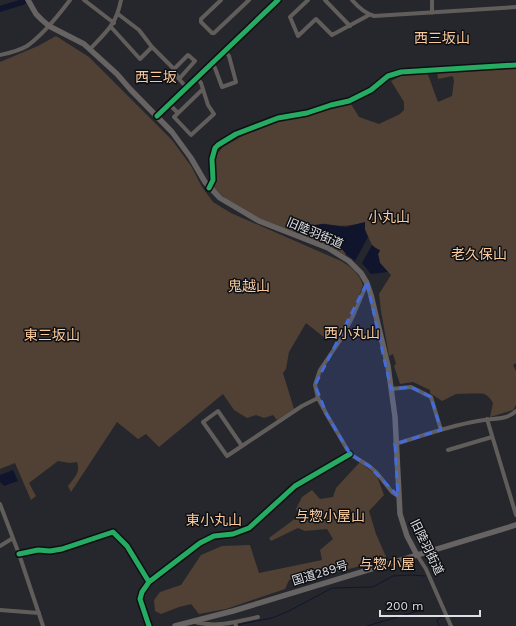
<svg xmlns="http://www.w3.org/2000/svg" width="516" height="626" font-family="'Work Sans','Noto Sans JP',sans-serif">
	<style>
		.green { fill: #504134 }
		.water { fill: #10152d }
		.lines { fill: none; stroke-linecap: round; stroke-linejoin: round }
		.stream { stroke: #10152d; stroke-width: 1 }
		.river { stroke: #10152d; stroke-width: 6 }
		.minor { stroke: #615d5a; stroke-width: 4 }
		.highway { stroke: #676362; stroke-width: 5.5 }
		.cycleway-casing { stroke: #0e0f13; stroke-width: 8 }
		.cycleway { stroke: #26ab63; stroke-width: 5 }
		.marked { fill: #446bdb; fill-opacity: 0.2; stroke: #446bdb; stroke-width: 3; stroke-dasharray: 8 5; stroke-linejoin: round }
		.labels { text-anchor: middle; stroke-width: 3; stroke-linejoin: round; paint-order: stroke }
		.street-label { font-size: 12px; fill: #dee0e6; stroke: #0e0f13 }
		.quarter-label { font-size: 14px; fill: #fbcb9e; stroke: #0e0f13 }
	</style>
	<rect width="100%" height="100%" fill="#26272c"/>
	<path class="green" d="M56 36 89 57 172 140 191 166 202 187 213 202 231 213 341 261C351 267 359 273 363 285L349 322 336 340 325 338 306 323 289 352 286 369 283 373 294 409 277 420 273 415 264 418 256 415 247 418 234 410 223 394 159 447 146 434 138 439 117 422 71 492 68 486C74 478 81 472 77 462L70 463 58 461 29 483 36 496 31 500 15 463 0 469V62L38 46Z
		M505 68H516V363L513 365 516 371V405L513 410 490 417 493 403C491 400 488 395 484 394 482 393 457 394 456 394 451 396 447 399 442 401L430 393V390L413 382 400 384 394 366 396 364 393 354 389 356 381 311 379 294 391 275 380 263 378 254 380 251 372 245 362 223C348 226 341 227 327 224 322 223 318 225 313 225L315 233C329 232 330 234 337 244 340 248 344 249 346 254L345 255 329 245 267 223 228 201 213 187 216 177 215 166 217 154 223 147 253 130 282 120 351 104 359 117 379 124 400 114 404 110V102L391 81 401 76 427 72 438 102 452 96 454 81 453 76 438 79 437 71Z
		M360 462 377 476 384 495 369 511 376 534 387 559 337 572 325 570 289 580 285 589 226 609 199 614 191 604 179 607 161 614 155 611 154 600 160 592 181 585 201 555 222 546 250 545 259 573 322 560 320 550 333 539 327 529 305 531 298 528 271 541 269 538 300 515 296 509 302 497 312 490 320 499 333 497 336 488Z"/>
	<path class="water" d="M365 222V230L368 237 355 261 346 254 328 233H314L305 227 322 224 346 227Z
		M372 245 375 248 380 250 378 254 380 263 388 272 371 274 362 263Z
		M13 470 18 481 4 486 0 482V475Z"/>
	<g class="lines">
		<path class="stream" d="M237 625 272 618 289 611 332 588 373 587 393 576 411 575 425 576
			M367 626 421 610
			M439 626 437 620 443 616"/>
		<path class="river" d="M0 9 23 2"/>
		<path class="minor" d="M84 0 114 23
			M221 0 201 19V22L212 33H214L249 0
			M308 0 290 17 298 36 316 19 332 35 369 15
			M325 0 350 26
			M352 0C358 7 364 13 374 16L516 7
			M432 0V13
			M111 27 140 59 152 47 139 30 118 14
			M152 47 172 67 179 79 187 88
			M90 49C107 31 116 25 121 0
			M0 55C9 53 19 51 27 46 44 34 58 16 70 0
			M212 64 215 68 222 87 236 82 229 56 225 51
			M174 69 188 55 195 61 179 79
			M197 78 201 83 208 105 214 114 191 135 174 117 203 89
			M169 104 178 113
			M157 116 278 0
			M209 188 213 180 212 159 215 148 218 145 236 134 278 118 307 113 331 105 349 101 371 90 388 76 401 72 516 65
			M367 283 353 316 341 339 320 370 315 385 318 398 327 415 350 454 369 466 377 473 392 492 398 496
			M391 389 411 387 431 397 441 430
			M218 411 242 446 227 456 203 422Z
			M487 419 516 515
			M395 444C425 435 454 424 484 420 496 418 506 420 516 411
			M242 446 302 406 318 398
			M448 450 492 437
			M0 504 19 554 43 626
			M0 546 13 538
			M19 554 38 550 50 551 62 549 113 532 127 546 149 582
			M417 555 426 569 451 626
			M0 610 39 613
			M192 621C207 626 221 625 235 622L236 626
			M235 622 258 617
			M149 626 140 599 142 592 149 582 200 543 214 536 233 534 249 528 295 486 350 454"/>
		<path class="highway" d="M28 0 36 14 42 20 49 26 84 44 117 74 130 89 172 132 191 158 205 182 220 198 259 221 328 248 349 261 361 273 367 283 371 295 388 366 395 417 400 514 407 536 417 555
			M175 626 233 611 516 525"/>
		<g class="cycleway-casing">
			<path id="cycleway" d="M157 116 278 0
				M209 188 213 180 212 159 215 148 218 145 236 134 278 118 307 113 331 105 349 101 371 90 388 76 401 72 516 65
				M19 554 38 550 50 551 62 549 113 532 127 546 149 582
				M149 626 140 599 142 592 149 582 200 543 214 536 233 534 249 528 295 486 350 454"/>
		</g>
		<use href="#cycleway" class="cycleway"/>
	</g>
	<path class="marked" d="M367 283 391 389 411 387 431 397 441 430 395 444 398 496 369 466 350 454 327 415 315 385Z"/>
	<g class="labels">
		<g class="street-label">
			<text transform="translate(315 233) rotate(23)" y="4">旧陸羽街道</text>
			<text transform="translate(427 547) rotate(64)" y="4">旧陸羽街道</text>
			<text transform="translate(320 573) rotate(-17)" y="4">国道289号</text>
		</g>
		<g class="quarter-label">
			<text x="442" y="43">西三坂山</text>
			<text x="156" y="82">西三坂</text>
			<text x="389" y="222">小丸山</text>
			<text x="479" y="259">老久保山</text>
			<text x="249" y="291">鬼越山</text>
			<text x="352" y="338">西小丸山</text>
			<text x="52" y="340">東三坂山</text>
			<text x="330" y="521">与惣小屋山</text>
			<text x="214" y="525">東小丸山</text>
			<text x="387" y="569">与惣小屋</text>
		</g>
	</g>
	<path d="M380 610v6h100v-6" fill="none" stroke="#dee0e6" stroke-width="2"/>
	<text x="386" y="610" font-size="12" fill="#dee0e6" stroke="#0e0f13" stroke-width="3" paint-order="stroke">200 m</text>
</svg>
